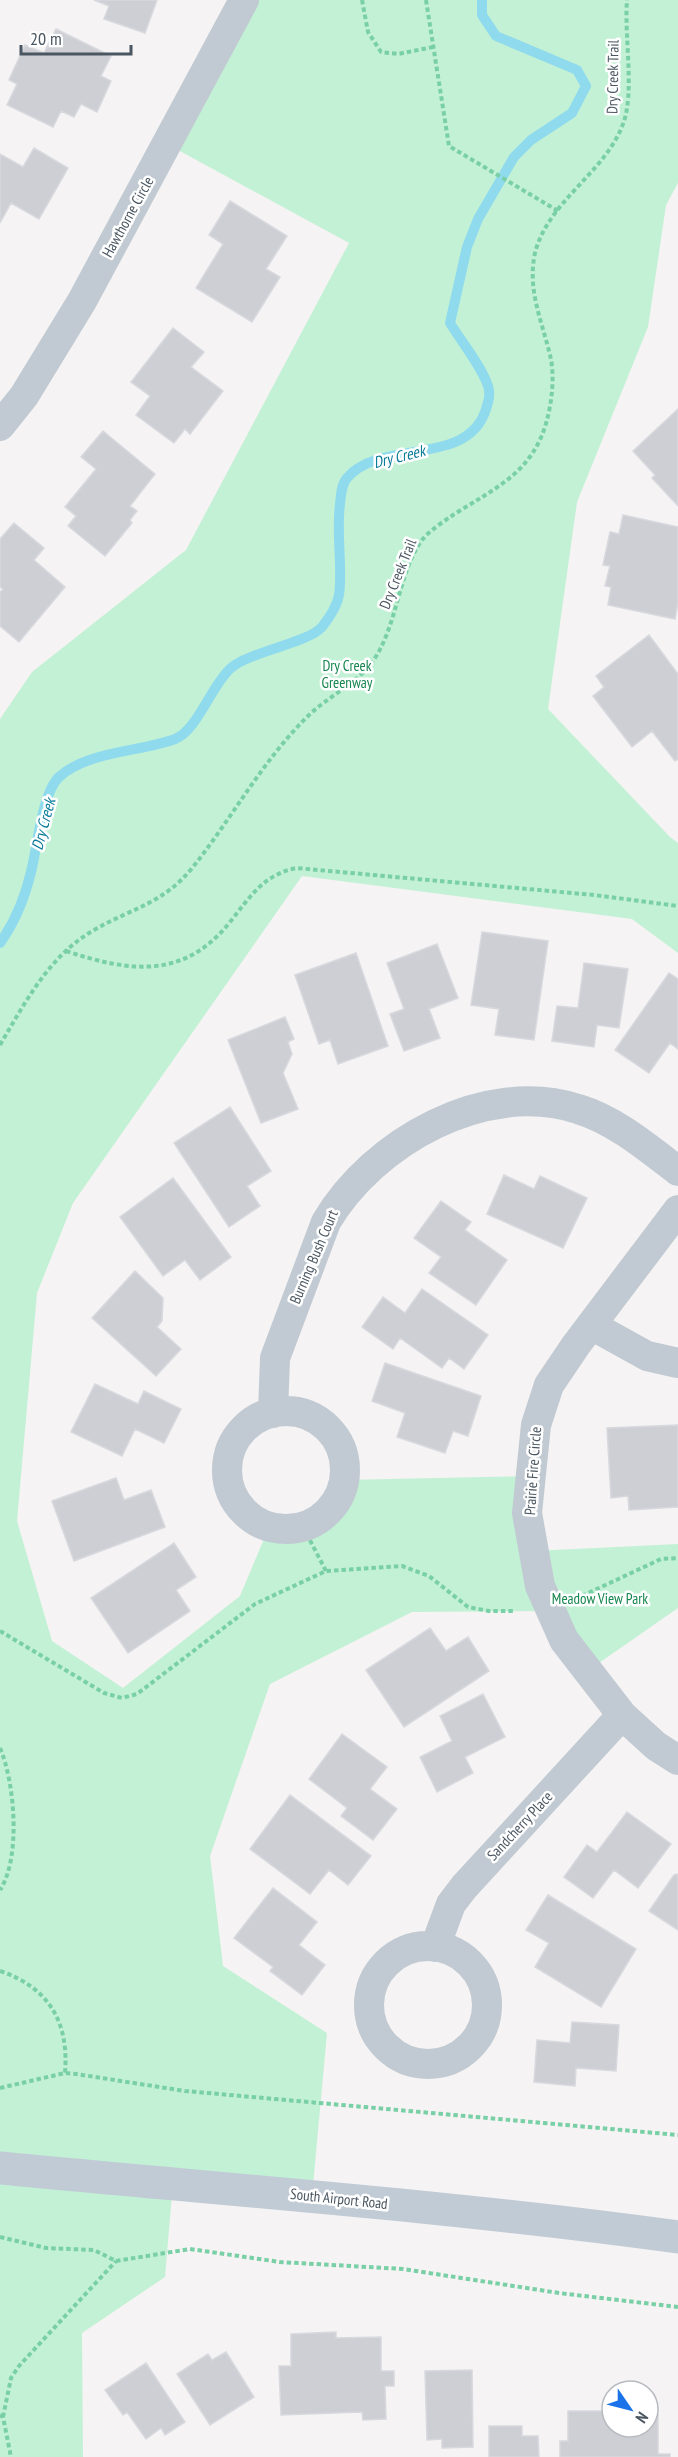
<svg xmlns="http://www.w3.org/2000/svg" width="678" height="2457" font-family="'PT Sans Narrow',sans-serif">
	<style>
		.green { fill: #c3f1d5 }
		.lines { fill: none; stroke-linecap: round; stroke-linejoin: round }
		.stream { stroke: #90daee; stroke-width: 10 }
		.building { fill: #cdcfd5; stroke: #d7d9de; stroke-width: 1.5 }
		.path { stroke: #7ad0a6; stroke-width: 4; stroke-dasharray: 4.5 3; stroke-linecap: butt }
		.street { stroke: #c1cad2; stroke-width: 30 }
		.secondary { stroke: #c1cbd6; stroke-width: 33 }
		.labels { text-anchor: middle; stroke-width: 5; stroke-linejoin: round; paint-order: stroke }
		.street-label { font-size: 15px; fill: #4a5661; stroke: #fff }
		.park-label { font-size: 15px; fill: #17864f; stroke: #fff }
		.water-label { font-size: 16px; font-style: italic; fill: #0c7c9b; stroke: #fff }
	</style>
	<rect width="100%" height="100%" fill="#f5f3f3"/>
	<path class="green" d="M244 0H678V183L666 205 648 327 577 502 548 709 670 837 678 843V953L632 919 302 876 73 1203 37 1293 17 1521 52 1641 123 1688 240 1596 269 1527C304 1537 336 1514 343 1480L529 1476 532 1551 678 1544V1608L586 1672 549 1611 412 1612 270 1684 210 1856 223 1966 327 2033 312 2196 173 2182 165 2277 82 2333 83 2457H0V719L32 672 186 550 349 243 167 144Z"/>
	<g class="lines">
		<path class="stream" d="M0 943C15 922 25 897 31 872 37 849 42 793 59 777 87 751 141 752 175 739 197 731 212 684 231 668 249 652 308 643 322 627 329 618 337 607 339 595 343 569 336 534 340 504 341 496 341 485 347 478 379 439 465 467 485 412 488 403 491 395 488 386 482 367 461 341 450 323L467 247 478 219 514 157 531 140 572 113 586 86 577 70 496 36 482 15V0"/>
	</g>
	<path class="building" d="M94 0H157L145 33 104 19 109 6Z
		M56 29 111 56 101 76 111 81 97 112 81 104 74 117 61 111 53 127 7 105 17 84 9 80 25 45 44 53Z
		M34 148 68 168 39 219 11 203 0 223V154L23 167Z
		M230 201 287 236 266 269 280 277 252 322 196 288 223 244 209 235Z
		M173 328 204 352 191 367 223 391 190 434 185 429 174 443 136 415 150 396 131 382Z
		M678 409V506L652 478 655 475 633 451Z
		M103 431 155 474 130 506 137 511 130 520 132 523 105 556 68 526 76 516 65 507 96 469 81 457Z
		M623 515 678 527V603L675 619 608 605 611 587 605 586 610 566 603 565 610 532 619 534Z
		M14 523 44 548 34 560 65 587 19 642 0 626V592L3 589 0 587V539Z
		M649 635 678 674V759L675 761 652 731 632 747 593 696 604 687 596 676Z
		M482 932 548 941 534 1040 495 1035 499 1009 471 1005Z
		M437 944 458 998 429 1009 440 1038 404 1051 390 1014 404 1009 387 963Z
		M356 953 388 1046 338 1064 330 1040 319 1044 295 975Z
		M584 963 628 969 619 1028 597 1025 594 1047 552 1041 557 1006 578 1008Z
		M669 973 678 979V1049L670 1043 649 1073 615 1050Z
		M285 1017 294 1039 288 1042 292 1054 283 1073 298 1109 261 1123 228 1040Z
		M230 1107 271 1171 247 1186 260 1206 229 1227 174 1143Z
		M504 1175 534 1189 540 1176 587 1198 563 1248 487 1214Z
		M173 1178 231 1257 200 1280 185 1260 163 1276 120 1217Z
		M441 1201 471 1222 465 1230 507 1260 476 1305 429 1273 441 1257 414 1238Z
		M135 1271 163 1298 162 1321 157 1327 181 1349 156 1376 92 1318Z
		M422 1289 488 1335 464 1369 449 1358 442 1368 400 1338 393 1349 362 1327 383 1297 405 1313Z
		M385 1363 481 1396 468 1436 453 1431 445 1453 397 1437 405 1413 372 1401Z
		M95 1384 138 1404 144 1391 181 1409 164 1443 135 1429 122 1456 71 1432Z
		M678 1425V1507L629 1510 628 1496 611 1498 607 1428Z
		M116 1478 124 1500 151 1490 165 1527 74 1561 52 1501Z
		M174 1543 196 1577 176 1590 190 1611 128 1653 91 1598Z
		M430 1628 446 1651 468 1637 489 1671 404 1727 366 1670Z
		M483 1694 505 1737 465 1757 473 1773 437 1792 420 1757 452 1741 440 1716Z
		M342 1734 387 1767 370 1789 397 1809 373 1840 341 1816 347 1808 309 1779Z
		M290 1795 371 1856 348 1885 329 1870 310 1894 250 1849Z
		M627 1812 671 1844 638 1888 614 1870 593 1898 564 1877 587 1845 597 1852Z
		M678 1874V1930L649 1911 674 1875Z
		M273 1888 317 1922 299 1945 325 1965 302 1995 270 1971 273 1967 234 1938Z
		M548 1895 636 1949 601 2007 535 1967 549 1943 526 1930Z
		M572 2022 619 2025 616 2071 576 2068 575 2086 534 2082 537 2040 570 2043Z
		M336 2332V2338L381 2337V2371H394V2386H385L386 2419 363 2420 362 2412 281 2415 279 2366H291V2334Z
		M226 2352 254 2397 210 2425 177 2374 208 2354 212 2360Z
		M146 2363 185 2422 165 2435 161 2428 146 2439 127 2412 123 2415 105 2390Z
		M472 2370 473 2447 442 2448V2439L427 2440 425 2371Z
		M568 2411H612V2427H648V2415H658V2454H670V2457H560V2441H568Z
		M489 2426H522V2436H538L539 2457H489Z"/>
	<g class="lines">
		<path class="path" d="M362 0 368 32 381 52 398 54 433 47
			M426 0 449 146 558 211
			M66 951C129 972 184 980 230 922 250 897 263 875 296 868L594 895 678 906
			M0 1045C26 1001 49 956 94 930 132 908 163 904 193 867 232 818 263 760 308 716 327 697 358 683 373 661 398 625 398 573 422 540 430 530 443 522 453 515 495 488 533 473 547 420 552 401 555 375 550 355 542 321 527 290 535 253 548 201 605 173 623 124 635 93 624 36 627 0
			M303 1527 326 1571
			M582 1596 661 1559 678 1558
			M0 1631 104 1693 122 1698 137 1694 255 1604 326 1571 402 1566 429 1576 468 1607 489 1611H515
			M0 1748C15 1783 21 1858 0 1890
			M0 1971C50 1988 69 2023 65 2073
			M0 2088 65 2073 76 2074 185 2091 678 2135
			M0 2237 46 2248 94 2250 116 2261 190 2249 280 2262 403 2269 559 2293 678 2307
			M0 2415 3 2417 11 2457
			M3 2417 11 2378 19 2366 116 2261"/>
		<path class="street" d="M0 426 24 396 82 301 244 0
			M678 1210 576 1345 549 1385 536 1425 527 1513 540 1586 564 1640 622 1715 656 1746 678 1760
			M591 1325 647 1356 678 1363
			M227 1470a59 59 0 1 1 118 0a59 59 0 1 1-118 0Z
			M273 1413 275 1358 326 1222C373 1142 485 1079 578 1109 615 1120 648 1148 678 1171
			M369 2005a59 59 0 1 1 118 0a59 59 0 1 1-118 0Z
			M435 1947 451 1904 464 1887 622 1715"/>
		<path class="secondary" d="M0 2168C226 2190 453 2206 678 2237"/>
	</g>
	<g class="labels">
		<g class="street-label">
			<text transform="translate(613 77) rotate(-89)" y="5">Dry Creek Trail</text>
			<text transform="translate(128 217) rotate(-61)" y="5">Hawthorne Circle</text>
			<text transform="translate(398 574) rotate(-68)" y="5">Dry Creek Trail</text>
			<text transform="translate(314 1257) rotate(-67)" y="5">Burning Bush Court</text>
			<text transform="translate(533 1471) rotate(-86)" y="5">Prairie Fire Circle</text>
			<text transform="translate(520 1826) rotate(-47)" y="5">Sandcherry Place</text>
			<text transform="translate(339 2199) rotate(6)" y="5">South Airport Road</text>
		</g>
		<g class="park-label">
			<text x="347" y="671">Dry Creek<tspan x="347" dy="17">Greenway</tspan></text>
			<text x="600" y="1604">Meadow View Park</text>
		</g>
		<g class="water-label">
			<text transform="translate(399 456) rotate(-14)" y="6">Dry Creek</text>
			<text transform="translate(43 824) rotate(-75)" y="6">Dry Creek</text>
		</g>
	</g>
	<g transform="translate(630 2409) rotate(125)"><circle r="28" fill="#ffffff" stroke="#b7bbc0" stroke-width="1.5"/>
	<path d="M0-4.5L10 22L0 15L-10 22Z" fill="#1a73e8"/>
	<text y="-9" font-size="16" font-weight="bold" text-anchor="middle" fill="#4a5661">N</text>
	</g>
	<path d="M21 45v9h110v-9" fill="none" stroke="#4a5661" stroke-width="3"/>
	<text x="30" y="45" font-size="18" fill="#4a5661" stroke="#ffffff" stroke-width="4.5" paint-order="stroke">20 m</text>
</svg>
